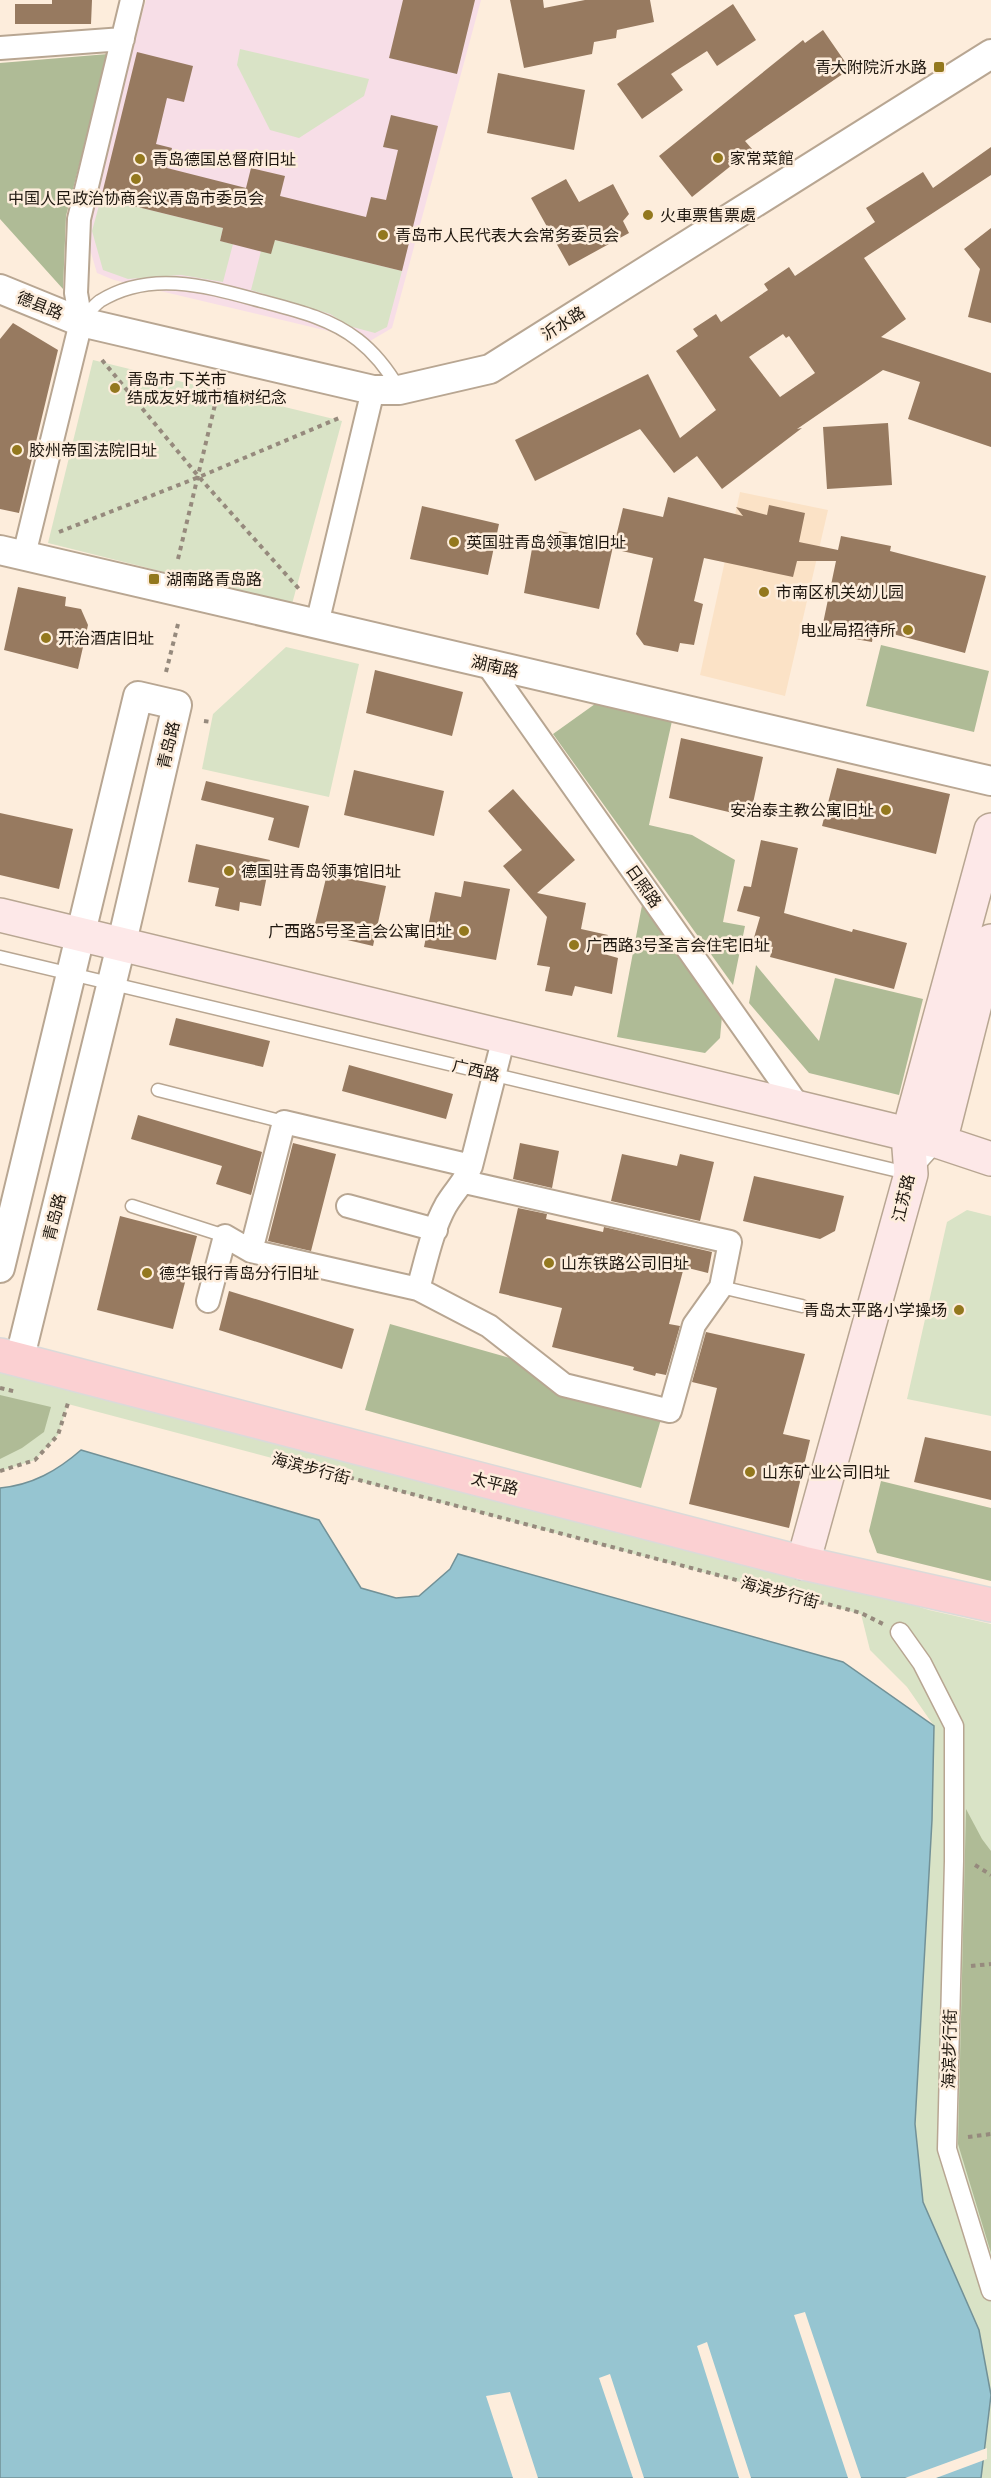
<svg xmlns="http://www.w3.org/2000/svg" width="991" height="2478" font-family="'Source Serif 4','Noto Sans SC',serif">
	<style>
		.commercial { fill: #f7dee7 }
		.built { fill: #fbe2c6 }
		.green { fill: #d9e3c6 }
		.forest { fill: #afbb96 }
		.water { fill: #96c5d1; stroke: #729197; stroke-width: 1.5 }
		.pier { fill: #fdeddc }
		.building { fill: #977a60; fill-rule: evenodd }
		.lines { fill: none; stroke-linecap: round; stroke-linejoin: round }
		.service-casing { stroke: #b8a692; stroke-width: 15 }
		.pedestrian-casing { stroke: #b8a692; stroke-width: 21 }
		.minor-casing { stroke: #b8a692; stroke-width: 26 }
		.tertiary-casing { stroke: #b8a692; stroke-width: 32 }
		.secondary-casing { stroke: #b8a692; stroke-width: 36 }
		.primary-casing { stroke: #dbdad9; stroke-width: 36 }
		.path { stroke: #968a7d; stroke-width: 4; stroke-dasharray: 4.5 4.5; stroke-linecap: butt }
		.service { stroke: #fff; stroke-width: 12 }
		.pedestrian { stroke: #fff; stroke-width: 18 }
		.minor { stroke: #fff; stroke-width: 22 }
		.tertiary { stroke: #fff; stroke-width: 28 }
		.secondary { stroke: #fde8e8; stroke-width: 33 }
		.primary { stroke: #fbd0d2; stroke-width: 33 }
		.poi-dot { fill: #93781e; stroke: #fdeddc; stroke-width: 2 }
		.labels { text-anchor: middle; stroke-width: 5; stroke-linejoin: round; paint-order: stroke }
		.poi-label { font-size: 16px; fill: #1e170f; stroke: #fdeddc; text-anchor: start }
		.street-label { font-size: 16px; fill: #1e170f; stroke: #fdeddc }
	</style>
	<rect width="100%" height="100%" fill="#fdeddc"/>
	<path class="commercial" d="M146 0H481L392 328 370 341 114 280 97 273 86 236 94 188Z"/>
	<path class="built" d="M740 492 828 510 785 696 700 675Z"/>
	<path class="green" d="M240 49 369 79 364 96 299 138 270 130 237 65Z
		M101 198 223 228 220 241 233 244 223 282 181 275 128 279 103 270 92 231Z
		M275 240 402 271 387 327 375 333 349 326 330 314 251 290 261 251Z
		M93 360 342 421 292 604 48 543Z
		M286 647 359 664 329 797 202 769 213 714Z
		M967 1210 991 1216V1416L907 1399 947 1222Z
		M0 1366 868 1591 929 1610 991 1624V2395L979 2330 923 2202 915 2124 932 1820 934 1726 907 1687 870 1650 861 1614 68 1404 58 1435 35 1460 0 1471Z
		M991 2400V2478H981Z"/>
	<path class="forest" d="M108 54 66 216 63 289 0 219V63Z
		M881 645 989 671 974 732 866 706Z
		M595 704 672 721 649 825 692 835 735 860 723 922 745 926 733 985 553 734Z
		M643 900 722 1016 720 1038 705 1053 617 1037Z
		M756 965 819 1041 835 978 923 999 899 1095 809 1073 749 1003Z
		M390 1324 666 1402 641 1488 365 1410Z
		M0 1395 51 1407 44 1432 22 1448 0 1459Z
		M881 1481 991 1508V1581L877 1553 869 1531Z
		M966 1809 982 1839 991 1851V2253L958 2144Z"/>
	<path class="water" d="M81 1450 319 1520 361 1588 396 1598 419 1596 450 1569 458 1554 843 1662 934 1726 932 1820 915 2124 923 2202 979 2330 991 2395 981 2478H0V1488C32 1485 57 1471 81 1450Z"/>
	<path class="pier" d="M805 2312 861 2478H848L794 2315Z
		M707 2342 751 2478H739L697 2346Z
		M610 2374 644 2478H633L599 2378Z
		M510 2392 538 2478H513L486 2396Z
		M987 2448V2459L936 2478H905Z"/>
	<path class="building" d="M52 0H92L91 24H15V4H52Z
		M403 0H475L457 74 389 58Z
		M510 0H543L544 8 585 0H650L654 22 617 30 616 38 594 42 592 54 524 68Z
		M733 4 756 40 717 66 707 51 671 74 683 90 642 119 617 84Z
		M823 30 850 69 745 141 752 149 692 197 659 156 803 40 805 43Z
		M137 52 193 66 184 102 167 98 156 144 172 148 167 168 246 188 251 168 285 176 280 196 366 217 371 197 386 200 398 150 383 147 391 115 438 126 402 271 275 240 271 254 220 241 223 228 101 198Z
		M498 73 585 90 574 150 487 133Z
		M991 147V175L864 258 906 319 881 337 991 373V447L908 419 920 382 883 370 797 429 802 428 722 489 697 456 674 473 640 429 535 481 515 440 648 374 680 438 716 410 676 351 698 336 693 329 716 314 721 322 768 290 764 284 789 267 795 276 875 222 866 208 923 172 933 188ZM783 334 786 338 789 336 815 373 780 397 749 357Z
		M566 179 579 202 613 184 629 214 623 221 629 233 569 266 531 198Z
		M991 228V323L968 317 980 269 964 249Z
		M13 323 58 350 19 513 0 509V339Z
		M888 423 892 485 827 489 823 427Z
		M668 497 743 516 736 507 767 515 769 505 805 513 799 542 838 550 841 536 891 546 890 551 986 576 965 653 874 629 872 642 821 633 836 561H797L793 577 704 558 694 601 703 604 694 645 680 643 678 652 644 645 636 634 653 558 613 549 623 508 663 517Z
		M422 506 499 524 488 575 410 559Z
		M559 531 614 542 599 609 524 593 533 543 556 548Z
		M18 587 66 597 65 606 81 609 88 625 78 669 4 650Z
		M375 670 463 692 452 736 366 713Z
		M681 738 763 757 750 817 669 798Z
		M837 768 950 794 936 854 822 826Z
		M354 770 444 791 434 836 344 815Z
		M206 781 309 806 299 848 268 840 274 818 201 800Z
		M513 789 575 860 537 893 586 903 581 929 608 935 604 954 618 958 612 994 575 986 572 996 545 991 550 967 537 965 547 917 503 866 522 850 488 811Z
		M0 813 73 829 59 889 0 875Z
		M761 840 798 848 784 913 852 932 853 929 907 943 894 989 770 957 773 947 753 941 760 917 737 911 744 886 751 887Z
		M196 844 270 860 261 906 240 902 239 911 215 906 219 888 188 882Z
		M327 874 386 886 373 946 313 932Z
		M464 881 510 889 496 960 424 947 435 892 461 897Z
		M176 1018 270 1041 263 1067 169 1045Z
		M349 1065 453 1094 446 1119 342 1091Z
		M138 1115 262 1152 251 1195 216 1184 222 1166 131 1139Z
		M293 1143 336 1154 311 1251 268 1241Z
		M520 1143 559 1151 552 1188 513 1179Z
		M622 1154 677 1166 680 1154 714 1162 700 1221 611 1201Z
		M754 1176 844 1196 835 1231 820 1239 743 1221Z
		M518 1208 547 1214 546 1219 603 1232 604 1227 712 1252 708 1273 684 1267 669 1324 680 1326 666 1375 656 1373 655 1376 633 1370 634 1367 552 1347 562 1308 499 1293Z
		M120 1216 197 1236 173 1329 97 1310Z
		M229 1291 354 1329 342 1369 219 1330Z
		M706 1332 805 1354 783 1434 810 1440 789 1528 689 1504 717 1388 692 1382Z
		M925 1437 991 1451V1500L914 1482Z"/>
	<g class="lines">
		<g class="service-casing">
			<path id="service" d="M81 321C87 315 93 306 100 301 151 269 209 287 261 301 295 310 330 318 358 340 376 354 388 370 399 389
				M0 957 911 1174 938 1144
				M158 1090 284 1122
				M132 1206 225 1236
				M721 1287 802 1306"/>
		</g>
		<g class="pedestrian-casing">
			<path id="pedestrian" d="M900 1632 922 1663 954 1726V1861L947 2149 991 2291"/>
		</g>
		<g class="minor-casing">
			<path id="minor" d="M0 48 123 39
				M24 555 81 322 76 293 79 219 132 0
				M317 624 373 390
				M487 664 800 1108
				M348 1206 436 1230
				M251 1251 284 1122 471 1166
				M418 1289 489 1326 564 1385 670 1411 694 1325 721 1287 730 1242 465 1182
				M208 1301 225 1236 251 1251 418 1289C426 1261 432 1230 446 1205 455 1190 464 1183 471 1166L504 1037"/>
		</g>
		<g class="tertiary-casing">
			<path id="tertiary" d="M0 289 81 322 373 390H399L490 369 991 54
				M0 550 991 781
				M0 1268 138 696 177 705 126 925 19 1361"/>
		</g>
		<g class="secondary-casing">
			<path id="secondary" d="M0 915 800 1108 940 1142 991 1159
				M940 1142 991 941
				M803 1563 911 1174 908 1135 991 830"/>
		</g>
		<g class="primary-casing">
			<path id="primary" d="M0 1355 803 1563 991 1605"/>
		</g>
		<path class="path" d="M102 360 199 477 299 589
			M59 532 199 477 339 418
			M178 559 219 388
			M166 672 179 620
			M204 721 211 722
			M0 1388 17 1392
			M306 1466 861 1613 883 1624
			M0 1471 35 1460 58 1435 68 1403
			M975 1865 991 1875
			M971 1966 991 1964
			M968 2137 991 2134"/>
		<use href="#service" class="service"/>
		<use href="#pedestrian" class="pedestrian"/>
		<use href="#minor" class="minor"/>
		<use href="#tertiary" class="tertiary"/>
		<use href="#secondary" class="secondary"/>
		<use href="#primary" class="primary"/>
	</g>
	<g class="poi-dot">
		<rect x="933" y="61" width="12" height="12" rx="3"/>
		<circle cx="718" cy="158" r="6"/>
		<circle cx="140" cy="159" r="6"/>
		<circle cx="136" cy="179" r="6"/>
		<circle cx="648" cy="215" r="6"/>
		<circle cx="383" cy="235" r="6"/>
		<circle cx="115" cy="388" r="6"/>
		<circle cx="17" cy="450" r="6"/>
		<circle cx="454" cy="542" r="6"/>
		<rect x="148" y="573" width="12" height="12" rx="3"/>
		<circle cx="764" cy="592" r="6"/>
		<circle cx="908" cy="630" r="6"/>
		<circle cx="46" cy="638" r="6"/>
		<circle cx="886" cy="810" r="6"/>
		<circle cx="229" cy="871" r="6"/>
		<circle cx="464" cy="931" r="6"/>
		<circle cx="574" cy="945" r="6"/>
		<circle cx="549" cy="1263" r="6"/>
		<circle cx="147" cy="1273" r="6"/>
		<circle cx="959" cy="1310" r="6"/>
		<circle cx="750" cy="1472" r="6"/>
	</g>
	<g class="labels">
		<g class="poi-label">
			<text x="927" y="73" text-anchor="end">青大附院沂水路</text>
			<text x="730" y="164">家常菜館</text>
			<text x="152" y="165">青岛德国总督府旧址</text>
			<text x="136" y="204" text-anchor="middle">中国人民政治协商会议青岛市委员会</text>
			<text x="660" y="221">火車票售票處</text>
			<text x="395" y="241">青岛市人民代表大会常务委员会</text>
			<text x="127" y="385">青岛市 下关市<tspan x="127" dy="18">结成友好城市植树纪念</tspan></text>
			<text x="29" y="456">胶州帝国法院旧址</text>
			<text x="466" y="548">英国驻青岛领事馆旧址</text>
			<text x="166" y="585">湖南路青岛路</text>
			<text x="776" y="598">市南区机关幼儿园</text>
			<text x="896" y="636" text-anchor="end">电业局招待所</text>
			<text x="58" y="644">开治酒店旧址</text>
			<text x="874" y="816" text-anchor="end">安治泰主教公寓旧址</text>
			<text x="241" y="877">德国驻青岛领事馆旧址</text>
			<text x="452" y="937" text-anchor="end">广西路5号圣言会公寓旧址</text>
			<text x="586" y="951">广西路3号圣言会住宅旧址</text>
			<text x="561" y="1269">山东铁路公司旧址</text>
			<text x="159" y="1279">德华银行青岛分行旧址</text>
			<text x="947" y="1316" text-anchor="end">青岛太平路小学操场</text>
			<text x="762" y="1478">山东矿业公司旧址</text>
		</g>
		<g class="street-label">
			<text transform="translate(40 305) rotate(22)" y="6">德县路</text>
			<text transform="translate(563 323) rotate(-32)" y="6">沂水路</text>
			<text transform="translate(495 666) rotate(13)" y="6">湖南路</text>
			<text transform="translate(168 745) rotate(-77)" y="6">青岛路</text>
			<text transform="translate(644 886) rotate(55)" y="6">日照路</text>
			<text transform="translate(476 1070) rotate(13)" y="6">广西路</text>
			<text transform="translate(903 1198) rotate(-77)" y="6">江苏路</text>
			<text transform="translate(54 1217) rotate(-76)" y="6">青岛路</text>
			<text transform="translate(311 1468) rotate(15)" y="6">海滨步行街</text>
			<text transform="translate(495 1483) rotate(14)" y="6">太平路</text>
			<text transform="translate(780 1592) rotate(15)" y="6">海滨步行街</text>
			<text transform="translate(949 2049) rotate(-89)" y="6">海滨步行街</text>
		</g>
	</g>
</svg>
